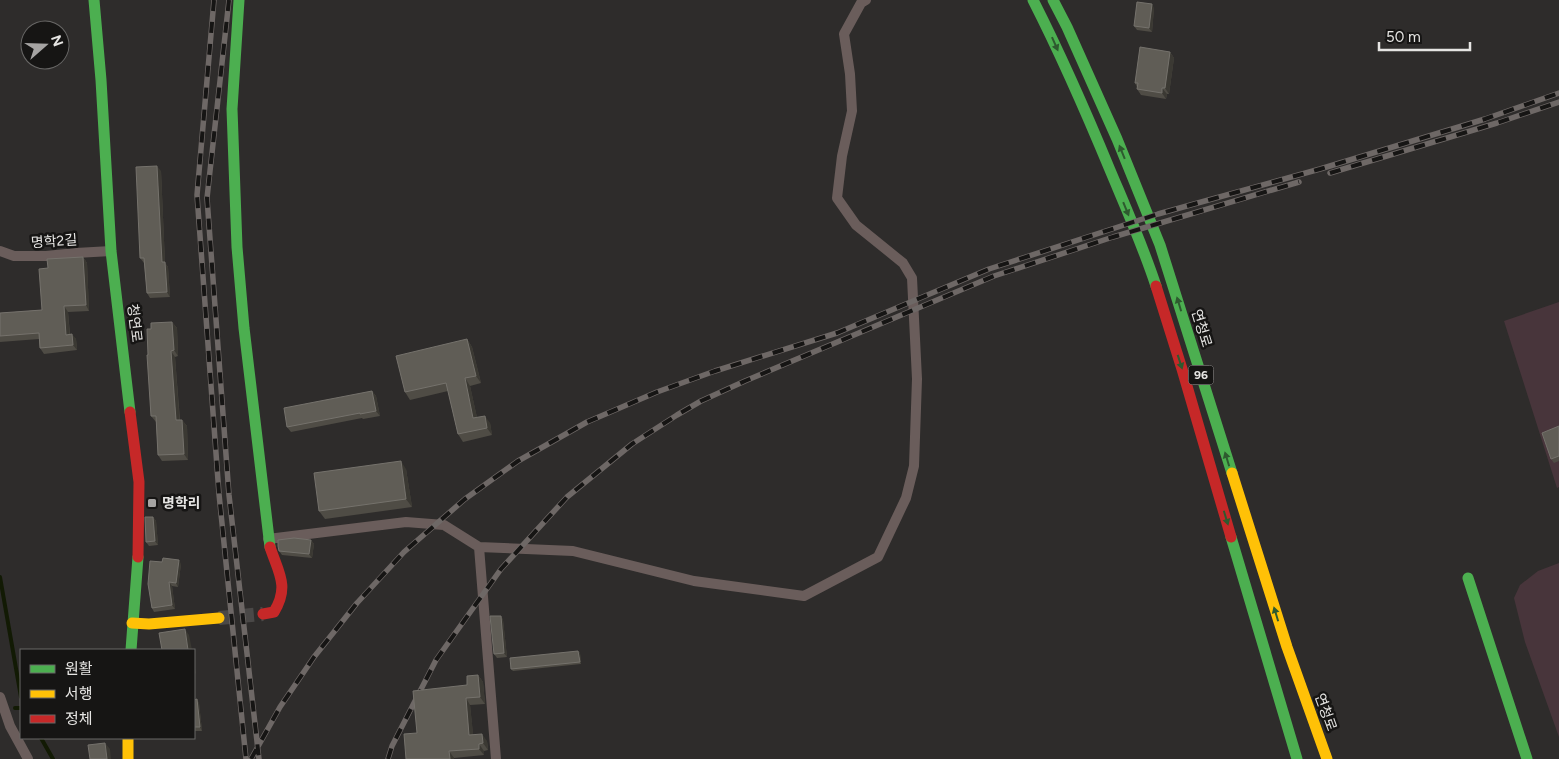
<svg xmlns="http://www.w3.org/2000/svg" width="1559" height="759" font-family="Figtree,'Noto Sans KR',sans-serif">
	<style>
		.green { fill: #48353b }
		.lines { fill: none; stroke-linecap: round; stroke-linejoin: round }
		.stream { stroke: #121a04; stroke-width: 4 }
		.secondary-tunnel { stroke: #4a4847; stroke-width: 14; stroke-dasharray: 14 7; stroke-linecap: butt }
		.street { stroke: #6a5d5b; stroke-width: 10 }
		.fast { stroke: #4caf50; stroke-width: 11 }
		.slow { stroke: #ffc107; stroke-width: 11 }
		.jam { stroke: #c62828; stroke-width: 11 }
		.rail-casing { stroke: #6e6866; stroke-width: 5.5 }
		.rail { stroke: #161514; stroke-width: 4; stroke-dasharray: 11; stroke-linecap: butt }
		.wall { fill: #4f4c45 }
		.shaded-wall { fill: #3b3933 }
		.building { fill: #605d56; stroke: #75726c }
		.oneway { fill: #2e5a2f }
		.poi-dot { fill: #a6a4a3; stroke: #161514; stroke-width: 2 }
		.labels { text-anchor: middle; stroke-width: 5; stroke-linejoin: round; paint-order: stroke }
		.shield { fill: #161514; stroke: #a8a7a5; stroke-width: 1 }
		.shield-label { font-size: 12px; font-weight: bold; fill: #e6e5e3 }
		.street-label { font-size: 14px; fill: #e6e5e3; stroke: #161514 }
		.poi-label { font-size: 14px; font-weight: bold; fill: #e6e5e3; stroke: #161514; text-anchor: start }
	</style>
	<rect width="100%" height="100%" fill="#2e2c2b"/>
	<path class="green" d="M1559 302V487L1557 488 1504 321Z
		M1559 563V737L1525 642 1514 598 1520 585 1538 571Z"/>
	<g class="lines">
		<path class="stream" d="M0 577 21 697
			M15 708H21
			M41 738 53 759"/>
		<path class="secondary-tunnel" d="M219 618 263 614"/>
		<path class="street" d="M0 251 14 256H46L76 253 111 251
			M268 539 406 522 444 525 479 547
			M0 697 10 726 28 759
			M496 759 479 547 573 551 694 581 804 596 878 557 906 498 914 466 917 379 912 278 903 263 856 225 837 198 842 156 852 111 850 74 844 34 861 3 866 0"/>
		<path class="fast" d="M94 0 101 80 111 251 130 412
			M239 0 232 109 237 247 244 328 270 547
			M1033 0C1061 55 1086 112 1110 170 1126 208 1143 246 1156 286
			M1053 0 1067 27 1117 139 1160 245 1232 473
			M1231 537 1297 759
			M1468 578 1527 759
			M131 650 138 557"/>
		<path class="slow" d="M1232 473 1287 647 1327 759
			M132 623 149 624 219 618
			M128 738V759"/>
		<path class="jam" d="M1156 286 1182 369 1231 537
			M130 412 139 482 138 557
			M263 614 274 612C290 586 278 572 270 547"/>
		<g class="rail-casing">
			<path id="rail" d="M214 0 197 195 219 494 246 759
				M229 0 207 198 229 495 259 759
				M1330 173 1497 123 1559 102
				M251 759 280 707 314 657 357 603 404 552 465 499 518 461 587 422 657 392 715 371 837 333 989 269 1158 214 1320 169 1485 119 1559 93
				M388 759 392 746 436 660 501 569 567 497 632 444 677 415 701 401 745 381 994 276 1113 237 1299 182"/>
		</g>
		<use href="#rail" class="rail"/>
	</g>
	<path class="wall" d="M1154 8 1152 32 1137 30 1134 26Z
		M1170 52 1174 58 1169 94H1167L1166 99 1141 95 1137 89V87L1135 83Z
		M161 171 165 263 168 267 170 297 150 298 147 293 144 263 140 258Z
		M83 257 87 263 89 311 68 312 70 334 76 339 77 350 44 354 40 348 39 339 0 342V313L42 310 48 268Z
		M172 322 177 328 178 356 175 357 180 420H182L187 426 188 460 162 461 158 455 156 422 151 416 148 355Z
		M467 339 472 347 481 383 470 386 477 418 490 423 492 435 463 442 458 434 448 391 410 400 405 392Z
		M372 391 376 396 380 416 363 419 362 418 291 432 287 427Z
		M1559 426V461L1554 463 1551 459Z
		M406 469 412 507 325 519 319 511Z
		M153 517 156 521 158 545 149 546 146 542Z
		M311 540 314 544 312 558 282 555 279 551Z
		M181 564 178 587 172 586 175 609 154 612 152 608Z
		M501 616 503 620 507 657 497 658 494 654Z
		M578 651 580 653 581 664 513 671 511 669Z
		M478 675 483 682 485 704 470 705 473 735 487 741 488 750 484 751V755L454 758 417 733Z
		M194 700 199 703 202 731H194Z"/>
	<path class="shaded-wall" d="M1152 4 1154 8 1152 32 1149 28Z
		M1170 52 1174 58 1169 94 1165 88Z
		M1162 88 1167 94 1166 99 1162 93Z
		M157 166 161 171 165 263 168 267 170 297 167 292 162 262Z
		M83 257 87 263 89 311 86 305Z
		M64 306 68 312 70 340 66 335Z
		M172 322 177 328 178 356 174 350Z
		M72 334 76 339 77 350 73 345Z
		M467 339 472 347 481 383 476 376Z
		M171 351 175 357 180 426 176 420Z
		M465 378 470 386 479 426 473 418Z
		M372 391 376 396 380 416 376 411Z
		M485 416 490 423 492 435 487 428Z
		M182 420 187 426 188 460 184 454Z
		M401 461 406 469 412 507 406 499Z
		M153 517 156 521 158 545 155 541Z
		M311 540 314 544 312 558 309 554Z
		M179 560 181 564 178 587 176 583Z
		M169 582 172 586 175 609 172 605Z
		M501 616 503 620 507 657 504 653Z
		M185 629 189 635 192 650H188Z
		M578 651 580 653 581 664 580 662Z
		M194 663 196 674 194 672Z
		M478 675 483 682 485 704 480 697Z
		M466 698 470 705 474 742 469 735Z
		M197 699 199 703 202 731 200 727Z
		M482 734 487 741 488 750 483 743Z
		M105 743 110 749 111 759H107Z
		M479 744 484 751V755L479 749Z
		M449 751 454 758V759H450Z"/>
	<path class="building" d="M1137 2 1152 4 1149 28 1134 26Z
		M1140 47 1170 52 1165 88H1162V93L1137 89 1138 83H1135Z
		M157 166 162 262H165L167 292 147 293 144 258H140L136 167Z
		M83 257 86 305 64 306 66 335 72 334 73 345 40 348 39 333 0 336V313L42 310 39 269 48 268 47 259Z
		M172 322 174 350 171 351 176 420H182L184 454 158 455 156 416H151L147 355H148L147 329H151V323Z
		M467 339 476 376 465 378 473 418 485 416 487 428 458 434 446 383 405 392 396 356Z
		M372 391 376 411 360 414V413L287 427 284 408Z
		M1559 426V456L1551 459 1542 433Z
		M401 461 406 499 319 511 314 473Z
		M145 517H153L155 541 146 542Z
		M294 538 311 540 309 554 279 551 278 546V540Z
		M163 558 179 560 176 583 169 582 172 605 152 608 148 584 150 561 162 562Z
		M490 616H501L504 653 494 654Z
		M185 629 188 650H162L159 633Z
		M578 651 580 662 511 669 510 658Z
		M478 675 480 697 466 698 469 735 482 734 483 743 479 744V749L449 751 450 759H406L404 734 417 733 413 691 467 685V676Z
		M197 699 200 727H194V700Z
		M105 743 107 759H90L88 745Z"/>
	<defs><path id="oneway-solid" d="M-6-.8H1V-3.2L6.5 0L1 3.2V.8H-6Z" transform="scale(1.25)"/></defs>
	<g class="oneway">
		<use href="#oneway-solid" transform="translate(1055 44) rotate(66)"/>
		<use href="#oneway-solid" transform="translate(1122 152) rotate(-112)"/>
		<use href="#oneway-solid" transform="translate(1126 209) rotate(68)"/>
		<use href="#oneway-solid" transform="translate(1179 304) rotate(-107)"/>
		<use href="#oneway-solid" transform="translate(1180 362) rotate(72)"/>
		<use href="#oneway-solid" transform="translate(1227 459) rotate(-107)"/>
		<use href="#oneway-solid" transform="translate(1226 518) rotate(73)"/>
		<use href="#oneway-solid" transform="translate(1276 614) rotate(-107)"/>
	</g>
	<rect class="poi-dot" x="147" y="498" width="10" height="10" rx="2.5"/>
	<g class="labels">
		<rect class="shield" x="1188.5" y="365.5" width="25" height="19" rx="4"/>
		<g class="shield-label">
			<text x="1201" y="379">96</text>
		</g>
		<g class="street-label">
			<text transform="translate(54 241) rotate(-4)" y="5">명학2길</text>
			<text transform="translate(135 323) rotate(83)" y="5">청연로</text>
			<text transform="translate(1202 328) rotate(73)" y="5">연청로</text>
			<text transform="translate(1326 712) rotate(70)" y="5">연청로</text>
		</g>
		<g class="poi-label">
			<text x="162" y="508">명학리</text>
		</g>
	</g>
	<rect x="20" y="649" width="175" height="90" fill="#161514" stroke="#696867"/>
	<rect x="30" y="665" width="25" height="8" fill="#4caf50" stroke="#696867"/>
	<text x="65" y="674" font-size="15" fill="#e6e5e3">원활</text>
	<rect x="30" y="690" width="25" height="8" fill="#ffc107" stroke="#696867"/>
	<text x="65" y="699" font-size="15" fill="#e6e5e3">서행</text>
	<rect x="30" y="715" width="25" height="8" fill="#c62828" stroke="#696867"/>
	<text x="65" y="724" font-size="15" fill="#e6e5e3">정체</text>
	<g transform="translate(45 45) rotate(70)"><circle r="24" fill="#161514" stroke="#696867"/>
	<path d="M0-4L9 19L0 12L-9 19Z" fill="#a6a4a3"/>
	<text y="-8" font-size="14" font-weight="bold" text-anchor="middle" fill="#e6e5e3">N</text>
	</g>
	<path d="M1379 42v8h91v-8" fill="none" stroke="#e6e5e3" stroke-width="2.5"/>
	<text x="1386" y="42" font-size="15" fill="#e6e5e3" stroke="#161514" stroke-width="4" paint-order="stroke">50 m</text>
</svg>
